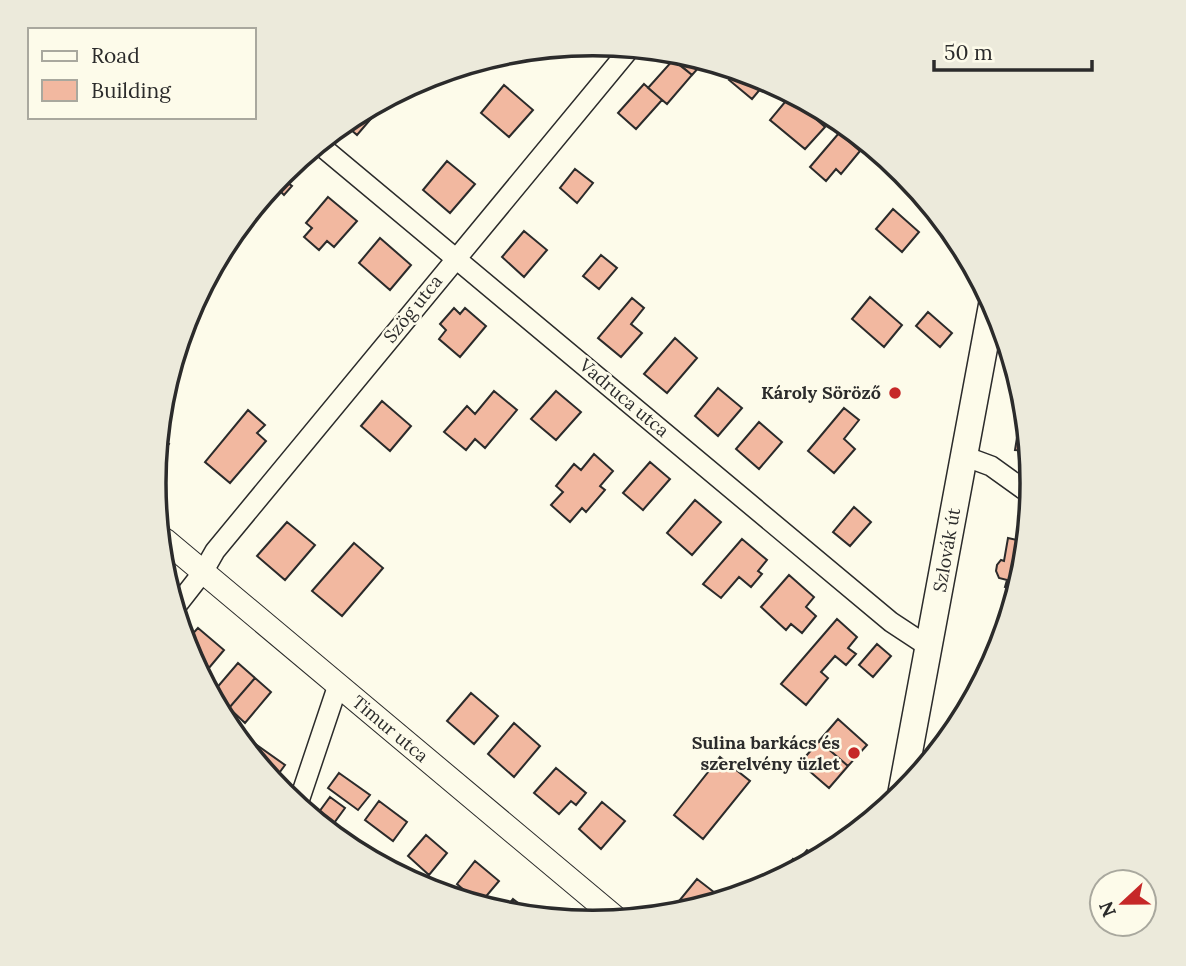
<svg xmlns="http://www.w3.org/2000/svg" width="1186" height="966" font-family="Lora,serif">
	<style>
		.building { fill: #f2b8a0; stroke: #2b2b2b; stroke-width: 2 }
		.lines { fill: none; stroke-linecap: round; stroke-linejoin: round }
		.minor-casing { stroke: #2b2b2b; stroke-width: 22 }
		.tertiary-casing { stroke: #2b2b2b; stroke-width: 25 }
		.secondary-casing { stroke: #2b2b2b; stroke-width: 29 }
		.minor { stroke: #fdfbea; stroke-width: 19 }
		.tertiary { stroke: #fdfbea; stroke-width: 23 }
		.secondary { stroke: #fdfbea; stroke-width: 26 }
		.poi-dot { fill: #c62828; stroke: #fdfbea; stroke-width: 2.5 }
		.labels { text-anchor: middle; stroke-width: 5; stroke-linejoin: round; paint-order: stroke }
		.street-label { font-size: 18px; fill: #2b2b2b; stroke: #fdfbea }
		.poi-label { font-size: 18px; font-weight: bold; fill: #2b2b2b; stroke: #fdfbea; text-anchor: end }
		.rim { fill: none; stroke: #2b2b2b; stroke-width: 3.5 }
	</style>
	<rect width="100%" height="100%" fill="#fdfbea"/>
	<path class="building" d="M673 60 692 75 667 104 648 88Z
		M679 61 701 65 692 75 678 63Z
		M736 72 761 77 767 81 752 99 729 80Z
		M644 84 662 100 636 129 618 113Z
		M504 85 533 110 509 137 481 113Z
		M790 96 825 127 805 149 770 120Z
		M381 107 357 135 349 128Z
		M839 133 860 151 841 174 836 169 826 181 810 167Z
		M447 161 475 184 450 213 423 190Z
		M292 166 298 171 288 183 292 186 284 195 280 191 274 199 268 194 283 172Z
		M575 169 593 183 577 203 560 188Z
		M328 197 357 221 334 247 327 241 319 250 304 237 312 228 306 223Z
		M893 209 919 232 902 252 876 229Z
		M524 231 547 250 524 277 502 257Z
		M380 238 411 265 390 290 359 263Z
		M601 255 617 268 599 289 583 276Z
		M870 297 902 325 884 347 852 319Z
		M632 298 644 308 631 324 642 333 621 357 598 338Z
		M454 308 460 314 465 308 486 326 460 357 439 339 446 330 440 324Z
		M928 312 952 333 940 347 916 326Z
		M675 338 697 358 667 393 644 374Z
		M718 388 742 408 718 436 695 416Z
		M494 391 517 410 485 448 475 439 466 450 444 432 467 406 475 414Z
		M556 391 581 412 556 440 531 419Z
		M382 401 411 426 390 451 361 426Z
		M844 408 859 420 844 439 855 449 834 473 808 451Z
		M248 410 265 425 257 433 266 441 230 483 205 462Z
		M1020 419 1026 451 1015 450Z
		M759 422 782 442 759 469 736 449Z
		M163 439 169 444 159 456Z
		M594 454 613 471 600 486 605 490 586 512 582 508 570 522 551 505 563 492 556 486 574 464 581 470Z
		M650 462 670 479 643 510 623 493Z
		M695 500 721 522 692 555 667 533Z
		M854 507 871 522 850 546 833 532Z
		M287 522 315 545 285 580 257 556Z
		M1008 538 1021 541 1011 588 1005 587 1007 580 999 578 996 571 997 565 1001 560 1004 561Z
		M742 539 767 560 758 571 762 574 751 587 739 577 721 598 703 584Z
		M354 543 383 568 342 616 312 591Z
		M789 575 814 597 806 607 816 616 802 633 791 624 786 630 761 607Z
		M837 619 857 637 848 648 856 654 846 665 835 656 821 672 828 678 806 705 781 684Z
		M198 628 224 650 203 675 187 651 185 642Z
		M877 644 891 656 873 677 859 665Z
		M238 663 255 678 229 708 214 691Z
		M255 678 271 692 245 723 229 708Z
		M471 693 498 716 474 744 447 721Z
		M838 719 867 745 848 766 819 741Z
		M514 723 540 746 514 777 488 754Z
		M819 741 848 766 829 788 800 763Z
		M254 743 285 765 274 780 251 747Z
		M720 757 750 781 703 839 674 815Z
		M556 768 586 793 576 805 571 801 559 814 534 793Z
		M339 773 370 795 358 810 328 788Z
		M330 797 345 808 334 823 319 812Z
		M379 801 407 822 393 841 365 820Z
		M602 802 625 821 601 849 579 829Z
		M426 835 447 853 429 875 408 856Z
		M807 850 813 854 787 871 785 869 793 859 797 862Z
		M475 861 499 881 483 900 474 899 457 884Z
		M697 879 719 896 717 898 675 906Z
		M513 899 526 909 508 905Z"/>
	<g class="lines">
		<g class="minor-casing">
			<path id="minor" d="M321 146 891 622 929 647
				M964 456 991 466 1030 494
				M178 604 203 572 215 551 628 51
				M298 804 338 685"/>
		</g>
		<g class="tertiary-casing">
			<path id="tertiary" d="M165 540 616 918"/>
		</g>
		<g class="secondary-casing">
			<path id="secondary" d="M901 795 992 305"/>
		</g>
		<use href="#minor" class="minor"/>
		<use href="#tertiary" class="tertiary"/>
		<use href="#secondary" class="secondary"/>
	</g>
	<g class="poi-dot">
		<circle cx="895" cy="393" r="7"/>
		<circle cx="854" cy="753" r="7"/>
	</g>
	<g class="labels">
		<g class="street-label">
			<text transform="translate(413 309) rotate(-51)" y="6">Szög utca</text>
			<text transform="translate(624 398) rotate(40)" y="6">Vadruca utca</text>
			<text transform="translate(947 550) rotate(-80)" y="6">Szlovák út</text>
			<text transform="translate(390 729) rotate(40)" y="6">Timur utca</text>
		</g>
		<g class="poi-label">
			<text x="881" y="399">Károly Söröző</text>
			<text x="840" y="749">Sulina barkács és<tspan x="840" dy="21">szerelvény üzlet</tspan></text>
		</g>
	</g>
	<path d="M0 0H1186V966H0ZM166 483a427 427 0 1 1 854 0a427 427 0 1 1-854 0Z" fill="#eceadb" fill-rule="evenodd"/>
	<path class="rim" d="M166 483a427 427 0 1 1 854 0a427 427 0 1 1-854 0Z"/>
	<rect x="28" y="28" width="228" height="91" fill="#fdfbea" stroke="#a9a89e" stroke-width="2"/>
	<rect x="42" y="51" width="35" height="10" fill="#fdfbea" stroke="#a9a89e" stroke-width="2"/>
	<text x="91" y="63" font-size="21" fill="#2b2b2b">Road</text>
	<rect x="42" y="80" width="35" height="21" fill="#f2b8a0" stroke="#a9a89e" stroke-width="2"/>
	<text x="91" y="98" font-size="21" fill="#2b2b2b">Building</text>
	<g transform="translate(1123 903) rotate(248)"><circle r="33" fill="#fdfbea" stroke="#a9a89e" stroke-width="2"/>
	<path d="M0-5L12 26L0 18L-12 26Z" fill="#c62828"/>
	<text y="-10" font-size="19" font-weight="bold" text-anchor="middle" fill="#2b2b2b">N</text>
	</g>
	<path d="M934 60v10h158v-10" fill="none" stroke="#2b2b2b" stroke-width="3.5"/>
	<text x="944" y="60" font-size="21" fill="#2b2b2b" stroke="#fdfbea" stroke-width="5" paint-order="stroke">50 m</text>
</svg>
